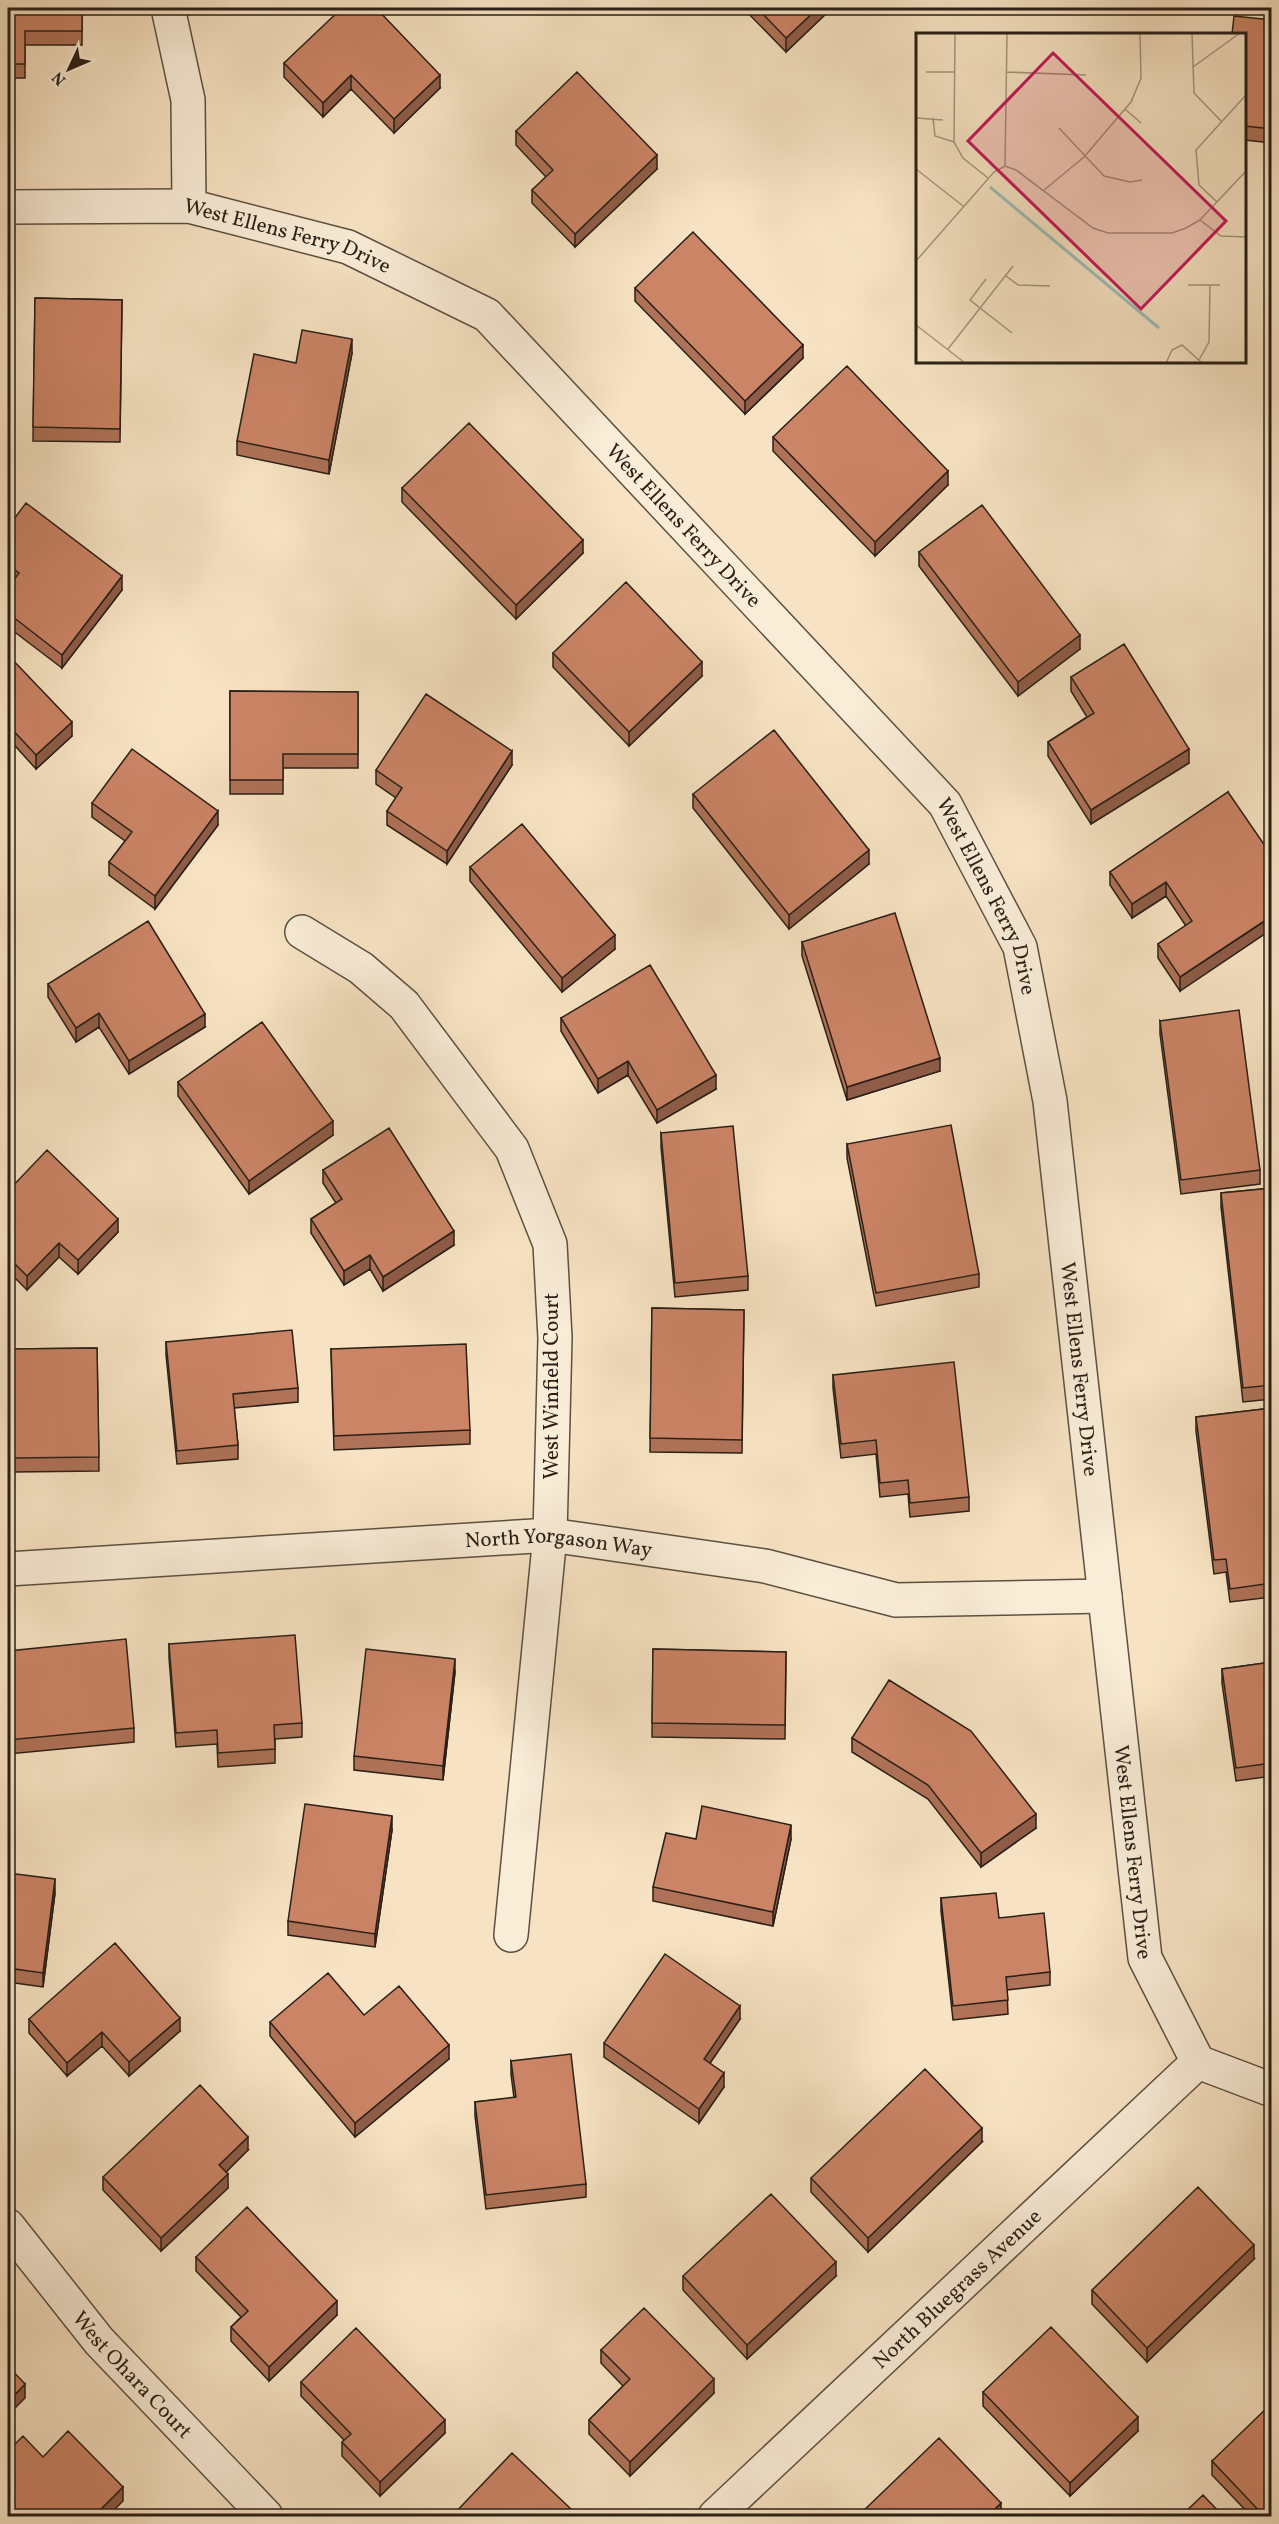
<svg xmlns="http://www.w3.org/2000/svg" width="1279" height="2524" font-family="Vollkorn,serif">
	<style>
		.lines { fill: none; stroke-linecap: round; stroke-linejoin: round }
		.minor-casing { stroke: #5c5042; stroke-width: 36 }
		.minor { stroke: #faedd8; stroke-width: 33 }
		.wall { fill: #af7258; stroke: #291f17; stroke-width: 1.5 }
		.shaded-wall { fill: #8e5c47; stroke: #291f17; stroke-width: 1.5 }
		.building { fill: #cb8466; stroke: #291f17; stroke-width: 1.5 }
		.labels { text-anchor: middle; stroke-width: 5; stroke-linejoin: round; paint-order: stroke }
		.street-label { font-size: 21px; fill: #291f17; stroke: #faedd8 }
		.inset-river { fill: none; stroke: #9ebdb8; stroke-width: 3 }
		.inset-road { fill: none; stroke: #a5957e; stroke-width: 1.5 }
		.view { fill: #c2185b; fill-opacity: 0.15; stroke: #c2185b; stroke-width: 3 }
		.inset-edge { fill: none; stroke: #291f17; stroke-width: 3 }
	</style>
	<rect width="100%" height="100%" fill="#f7e3c3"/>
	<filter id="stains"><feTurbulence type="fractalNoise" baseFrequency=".00333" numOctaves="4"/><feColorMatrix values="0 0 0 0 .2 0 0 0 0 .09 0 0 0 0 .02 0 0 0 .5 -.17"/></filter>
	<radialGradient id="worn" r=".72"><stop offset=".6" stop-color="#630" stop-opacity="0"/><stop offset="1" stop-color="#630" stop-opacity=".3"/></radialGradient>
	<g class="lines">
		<g class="minor-casing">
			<g id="minor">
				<path d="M168 8 188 100 189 206"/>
				<path id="s1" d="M8 207 189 206 348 247 487 315 945 804 1020 947 1050 1101 1145 1958 1198 2062 1272 2090"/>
				<path d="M302 932 361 968 404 1005 512 1149 550 1244 555 1338 550 1535 511 1935"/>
				<path id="s2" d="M8 1569 550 1535 765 1566 896 1600 1105 1596"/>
				<path id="s3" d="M8 2226 99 2341 266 2516"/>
				<path id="s4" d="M715 2516 1198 2062"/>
			</g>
		</g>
		<use href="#minor" class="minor"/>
	</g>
	<path class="wall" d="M8 8H82V45H25V78H8Z
		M743 8H832L786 52Z
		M1272 20V143L1245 140V34Z
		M284 63 440 88 394 133 351 89 323 117 284 77Z
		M516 131 657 169 575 247 532 203V190L546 177 516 145Z
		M635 288 803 358 745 414 635 301Z
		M35 298 122 300 120 442 33 441Z
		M352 353 329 474 237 455V441Z
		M773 437 948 485 875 556 773 451Z
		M402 488 583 553 516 619 402 502Z
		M8 527 122 590 62 668 8 627V588L12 582 8 578Z
		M919 552 1080 649 1018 696 919 566Z
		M553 653 702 676 629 746 553 667Z
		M8 655 72 736 36 769 8 738Z
		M1071 677 1189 763 1091 824 1048 756V742L1087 717 1071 691Z
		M230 691 358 692V768H283V794H230Z
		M512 765 447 864 387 825V811L396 798 376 784V770Z
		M1228 792 1180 991 1158 958V944L1186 926 1166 896 1132 918 1110 885V872Z
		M693 794 869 864 789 929 693 808Z
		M92 803 218 825 155 909 109 875V862L125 841 92 817Z
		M470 867 615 949 562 992 470 881Z
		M802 942 940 1071 847 1100 802 956Z
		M48 984 205 1027 129 1074 99 1027 76 1042 48 997Z
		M561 1018 716 1089 657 1123 628 1075 598 1093 561 1031Z
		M1160 1021 1260 1170V1184L1181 1194 1160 1034Z
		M178 1082 333 1135 249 1194 178 1096Z
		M661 1133 748 1276V1290L675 1297 661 1147Z
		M847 1144 979 1274V1287L876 1306 847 1158Z
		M323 1170 454 1245 383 1291 370 1269 344 1285 311 1233V1219L336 1203 323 1183Z
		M1272 1188V1399L1243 1402 1221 1207V1193Z
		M8 1191 118 1232 78 1274 59 1257 27 1290 8 1271Z
		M652 1308 744 1310 742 1453 650 1452Z
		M166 1342 298 1388V1402L234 1408 238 1445V1459L177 1464 166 1355Z
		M97 1348 99 1471 14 1472 12 1349Z
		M331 1349 470 1430V1444L334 1450Z
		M833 1375 969 1497V1511L910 1517 908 1494 880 1497 876 1454 841 1458 833 1388Z
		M1272 1408V1597L1230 1602 1226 1572 1214 1574 1196 1431V1417Z
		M169 1644 302 1723V1737L275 1739V1763L218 1767 217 1744 176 1747 169 1658Z
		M653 1649 786 1652 785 1739 652 1737Z
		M8 1651 134 1728V1742L8 1754Z
		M1272 1662V1776L1236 1781 1222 1683V1669Z
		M455 1672 443 1780 354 1770V1756Z
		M852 1738 1036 1828 981 1867 928 1799 852 1752Z
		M1272 1826V1862L1268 1841V1827Z
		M392 1830 375 1947 288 1935V1921Z
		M696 1839H791L773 1926 653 1901V1887Z
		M8 1873 55 1893 43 1987 8 1982Z
		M941 1898 999 1918 1050 1972V1985L1007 1990 1008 2014 953 2020 941 1911Z
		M364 2015 449 2059 355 2137 270 2036V2022Z
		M29 2019 180 2031 129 2076 102 2046 67 2076 29 2033Z
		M740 2019 710 2063 724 2087 699 2123 604 2057V2043Z
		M511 2061 586 2184V2197L486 2209 475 2116V2102L514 2098 511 2074Z
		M982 2142 868 2252 811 2192V2178Z
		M248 2150 226 2172 228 2188 161 2251 103 2190V2177Z
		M196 2257 337 2315 269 2381 231 2341V2327L241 2317 196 2271Z
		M1254 2259 1147 2362 1092 2304V2290Z
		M683 2276H836L747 2359 683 2290Z
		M601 2350 714 2393 630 2476 589 2434V2420L623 2386 601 2363Z
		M301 2382 445 2433 380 2496 342 2456V2442L344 2440 301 2396Z
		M983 2392 1138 2431 1070 2496 983 2406Z
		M1212 2461 1272 2517H1252L1212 2475Z"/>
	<path class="shaded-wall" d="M818 8H832L786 52V38Z
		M351 75V89L323 117V103Z
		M440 75V88L394 133V119Z
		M657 155V169L575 247V234Z
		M352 339V353L329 474V460Z
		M803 345V358L745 414V401Z
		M948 471V485L875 556V542Z
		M583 540V553L516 619V605Z
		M122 576V590L62 668V655Z
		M1080 635V649L1018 696V682Z
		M702 662V676L629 746V732Z
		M72 722V736L36 769V755Z
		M1189 749V763L1091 824V810Z
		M512 751V765L447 864V851Z
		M218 811V825L155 909V896Z
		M869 850V864L789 929V915Z
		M1166 882V896L1132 918V904Z
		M1272 916V929L1180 991V977Z
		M615 935V949L562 992V978Z
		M99 1013V1027L76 1042V1028Z
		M205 1014V1027L129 1074V1061Z
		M940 1058V1071L847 1100V1087Z
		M628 1061V1075L598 1093V1079Z
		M716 1075V1089L657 1123V1110Z
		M333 1121V1135L249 1194V1181Z
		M118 1219V1232L78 1274V1260Z
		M454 1231V1245L383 1291V1277Z
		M59 1243V1257L27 1290V1276Z
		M370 1255V1269L344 1285V1271Z
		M455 1659V1672L443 1780V1766Z
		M1036 1814V1828L981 1867V1853Z
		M392 1816V1830L375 1947V1934Z
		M791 1825V1839L773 1926V1912Z
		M55 1879V1893L43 1987V1973Z
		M740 2006V2019L704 2072V2059Z
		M180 2018V2031L129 2076V2062Z
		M102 2032V2046L67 2076V2063Z
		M449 2045V2059L355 2137V2123Z
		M724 2073V2087L699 2123V2109Z
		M982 2128V2142L868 2252V2238Z
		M248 2137V2150L219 2179V2165Z
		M228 2174V2188L161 2251V2238Z
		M1254 2245V2259L1147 2362V2348Z
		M836 2262V2276L747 2359V2345Z
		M337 2301V2315L269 2381V2367Z
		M714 2379V2393L630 2476V2462Z
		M25 2384V2398L8 2415V2402Z
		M1138 2417V2431L1070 2496V2483Z
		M445 2420V2433L380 2496V2482Z
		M123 2487V2501L107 2517H93Z
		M1001 2503V2517H987Z
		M572 2510V2517H566Z"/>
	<path class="building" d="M8 8H82V31H25V64H8Z
		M342 8H376L440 75 394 119 351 75 323 103 284 63Z
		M757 8H818L786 38Z
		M1234 16 1272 20V129L1245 126V34H1232Z
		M577 72 657 155 575 234 532 190 553 170 516 131Z
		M693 232 803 345 745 401 635 288Z
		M35 298 122 300 120 429 33 427Z
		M302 330 352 339 329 460 237 441 254 354 296 363Z
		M847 366 948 471 875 542 773 437Z
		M469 423 583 540 516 605 402 488Z
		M26 503 122 576 62 655 8 613V588L19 573 8 565V527Z
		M982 505 1080 635 1018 682 919 552Z
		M626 582 702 662 629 732 553 653Z
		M1124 644 1189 749 1091 810 1048 742 1094 713 1071 677Z
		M8 655 72 722 36 755 8 725Z
		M230 691 358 692V754H283V780H230Z
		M426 694 512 751 447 851 387 811 402 788 376 770Z
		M774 730 869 850 789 915 693 794Z
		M132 749 218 811 155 896 109 862 132 832 92 803Z
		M1228 792 1272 856V916L1180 977 1158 944 1192 921 1166 882 1132 904 1110 872Z
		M522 824 615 935 562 978 470 867Z
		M895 913 940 1058 847 1087 802 942Z
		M148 921 205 1014 129 1061 99 1013 76 1028 48 984Z
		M650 965 716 1075 657 1110 628 1061 598 1079 561 1018Z
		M1239 1010 1260 1170 1181 1180 1160 1021Z
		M262 1022 333 1121 249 1181 178 1082Z
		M951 1125 979 1274 876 1293 847 1144Z
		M733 1126 748 1276 675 1283 661 1133Z
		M389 1128 454 1231 383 1277 370 1255 344 1271 311 1219 342 1199 323 1170Z
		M47 1150 118 1219 78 1260 59 1243 27 1276 8 1257V1191Z
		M1272 1188V1385L1243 1388 1221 1193Z
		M652 1308 744 1310 742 1440 650 1438Z
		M292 1330 298 1388 233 1394 238 1445 177 1451 166 1342Z
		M466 1344 470 1430 334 1436 331 1349Z
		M97 1348 99 1457 14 1458 12 1349Z
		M954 1362 969 1497 910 1503 908 1480 880 1483 876 1440 841 1444 833 1375Z
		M1272 1408V1583L1230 1589 1226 1559 1214 1560 1196 1417Z
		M295 1635 302 1723 274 1725 275 1749 218 1753 217 1730 176 1733 169 1644Z
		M126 1639 134 1728 8 1740V1651Z
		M366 1649 455 1659 443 1766 354 1756Z
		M653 1649 786 1652 785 1725 652 1723Z
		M1272 1662V1763L1236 1768 1222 1669Z
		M889 1680 971 1731 1036 1814 981 1853 928 1785 852 1738Z
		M305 1804 392 1816 375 1934 288 1921Z
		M702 1806 791 1825 773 1912 653 1887 666 1833 696 1839Z
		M1272 1826V1849L1268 1827Z
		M8 1873 55 1879 43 1973 8 1968Z
		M996 1893 999 1918 1044 1913 1050 1972 1006 1977 1008 2000 953 2006 941 1898Z
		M115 1943 180 2018 129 2062 102 2032 67 2063 29 2019Z
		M665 1954 740 2006 704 2059 724 2073 699 2109 604 2043Z
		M328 1973 364 2015 399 1986 449 2045 355 2123 270 2022Z
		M571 2054 586 2184 486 2195 475 2102 516 2097 511 2061Z
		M925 2069 982 2128 868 2238 811 2178Z
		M200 2085 248 2137 219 2165 228 2174 161 2238 103 2177Z
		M1198 2187 1254 2245 1147 2348 1092 2290Z
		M771 2194 836 2262 747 2345 683 2276Z
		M247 2207 337 2301 269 2367 231 2327 248 2311 196 2257Z
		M644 2308 714 2379 630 2462 589 2420 630 2379 601 2350Z
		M1051 2327 1138 2417 1070 2483 983 2392Z
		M356 2328 445 2420 380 2482 342 2442 351 2434 301 2382Z
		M8 2366 25 2384 8 2402Z
		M1272 2403V2517H1265L1212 2461Z
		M68 2431 123 2487 93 2517H8V2451L23 2436 43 2457Z
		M939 2438 1001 2503 987 2517H857Z
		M512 2453 572 2510 566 2517H451Z
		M1203 2495 1224 2517H1180Z"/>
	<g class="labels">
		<g class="street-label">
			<text dy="7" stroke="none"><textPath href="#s1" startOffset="284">West Ellens Ferry Drive</textPath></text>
			<text dy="7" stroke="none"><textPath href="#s1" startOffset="788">West Ellens Ferry Drive</textPath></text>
			<text dy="7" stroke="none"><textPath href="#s1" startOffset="1272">West Ellens Ferry Drive</textPath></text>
			<text dy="7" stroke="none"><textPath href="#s1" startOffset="1758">West Ellens Ferry Drive</textPath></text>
			<text transform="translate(551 1386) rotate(-90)" y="7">West Winfield Court</text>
			<text dy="7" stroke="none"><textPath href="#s2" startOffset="552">North Yorgason Way</textPath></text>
			<text dy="7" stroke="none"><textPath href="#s1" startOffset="2244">West Ellens Ferry Drive</textPath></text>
			<text dy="7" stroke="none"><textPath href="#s4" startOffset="332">North Bluegrass Avenue</textPath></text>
			<text dy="7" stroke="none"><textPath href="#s3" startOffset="194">West Ohara Court</textPath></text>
		</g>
	</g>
	<g transform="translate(916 33)">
		<rect width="330" height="330" fill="#f7e3c3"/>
		<path class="inset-river" d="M74 154 243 295"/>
		<path class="inset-road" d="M39 0 38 109 47 125 72 145M276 0 278 60 305 88M277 34 324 0M10 39H39M90 39 170 42M209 76 225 90M0 85 27 87M17 85 19 103 38 109M143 95 188 143 214 149 226 147M89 133 91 0M0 136 47 173M127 158 168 124 215 69 225 45 224 0M301 169 283 152 280 117 330 62M284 187 305 203 330 204M0 228 78 139 89 133 100 137 177 195 192 200H256L270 195 284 187 330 138M90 243 102 252 134 253M70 246 54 267 96 300M272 252H304M0 292 49 330M32 316 97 233M283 327 293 309 294 252M250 330 256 317 266 312 286 330"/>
		<path class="view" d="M137 20 310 188 225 276 52 108Z"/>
		<rect width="330" height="330" class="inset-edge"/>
	</g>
	<rect width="1279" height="2524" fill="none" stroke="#f7e3c3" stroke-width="30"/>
	<rect x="9" y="9" width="1261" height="2506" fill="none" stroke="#291f17" stroke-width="3"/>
	<rect x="15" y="15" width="1249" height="2494" fill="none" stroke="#291f17" stroke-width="1.5"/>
	<g transform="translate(69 69) rotate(226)" stroke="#faedd8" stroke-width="4.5" paint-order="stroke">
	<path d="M0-4.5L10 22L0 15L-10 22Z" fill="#291f17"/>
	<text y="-9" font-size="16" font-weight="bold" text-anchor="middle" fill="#291f17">N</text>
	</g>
	<rect width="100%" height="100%" filter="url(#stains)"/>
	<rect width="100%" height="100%" fill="url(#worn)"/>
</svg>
